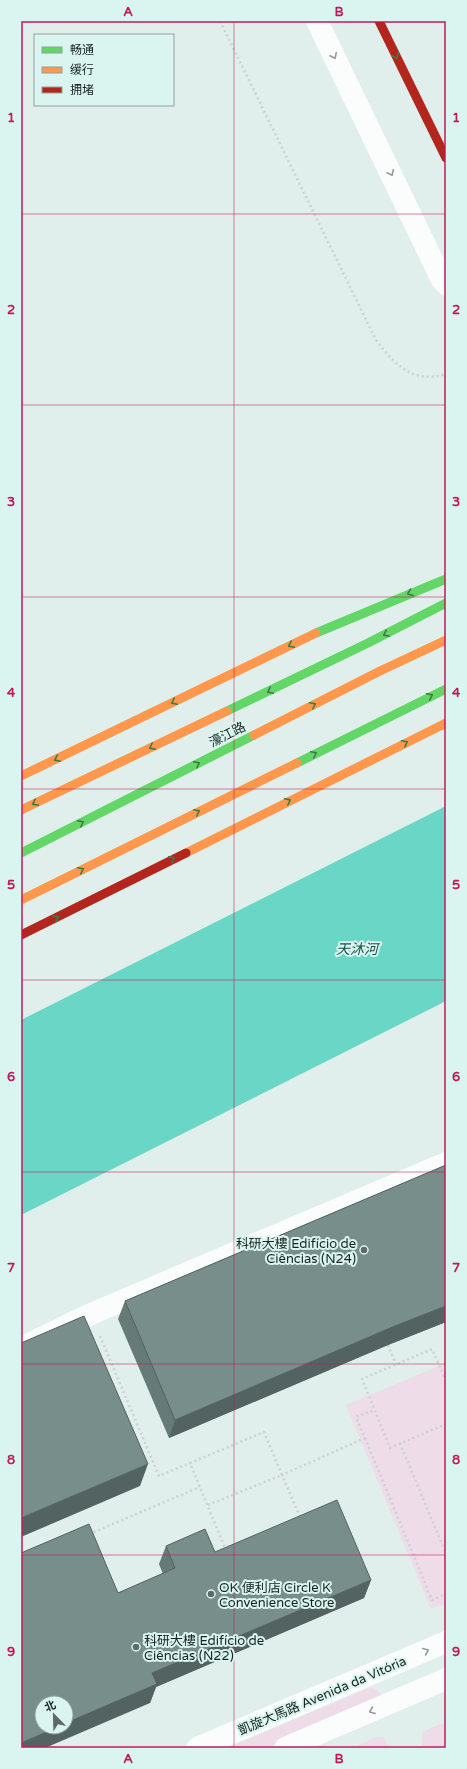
<svg xmlns="http://www.w3.org/2000/svg" width="467" height="1769" font-family="'Varela Round','Noto Sans SC',sans-serif">
	<style>
		.green { fill: #efdce9 }
		.water { fill: #6ad7c6 }
		.lines { fill: none; stroke-linecap: round; stroke-linejoin: round }
		.path { stroke: #cdd1d1; stroke-width: 2.5; stroke-dasharray: 2 3; stroke-linecap: butt }
		.street { stroke: #fafdfc; stroke-width: 22 }
		.fast { stroke: #63d668; stroke-width: 9 }
		.slow { stroke: #ff974d; stroke-width: 9 }
		.jam { stroke: #b3261e; stroke-width: 9 }
		.wall { fill: #667a78 }
		.shaded-wall { fill: #536361 }
		.building { fill: #778e8b; stroke: #536361 }
		.oneway { stroke: #959b99 }
		.oneway2 { stroke: #3e7c44 }
		.grid { fill: none; stroke: #c2185b; stroke-width: 1; stroke-opacity: 0.55 }
		.poi-dot { fill: #5f6a68; stroke: #daf5ef; stroke-width: 1.5 }
		.labels { text-anchor: middle; stroke-width: 4; stroke-linejoin: round; paint-order: stroke }
		.street-label { font-size: 13px; fill: #192321; stroke: #daf5ef }
		.poi-label { font-size: 13px; fill: #192321; stroke: #daf5ef; text-anchor: start }
		.water-label { font-size: 14px; font-style: italic; fill: #145146; stroke: #daf5ef }
		.neatline { fill: none; stroke: #c2185b; stroke-width: 1.5 }
		.grid-label { font-size: 13px; text-anchor: middle; font-weight: bold; fill: #c2185b }
	</style>
	<rect width="100%" height="100%" fill="#e0efec"/>
	<path class="green" d="M446 1363V1603L431 1609 346 1405Z
		M369 1688C376 1688 378 1689 381 1695L379 1699 268 1748H227Z
		M446 1722V1748H422V1732Z
		M377 1737H384L389 1748H352Z"/>
	<path class="water" d="M446 806V1001L21 1215V1020Z"/>
	<g class="lines">
		<path class="path" d="M220 21 376 340C395 365 412 384 446 374
			M100 1336 159 1476 190 1463
			M388 1345 396 1364
			M446 1381 432 1349 362 1379 390 1448 446 1424
			M365 1438 432 1600 446 1594
			M400 1443 446 1554
			M208 1505 282 1475 264 1432 190 1463 225 1548H227
			M300 1517 282 1475 365 1438 356 1417 374 1410
			M89 1534 200 1487"/>
		<path class="street" d="M317 21 442 280 446 284
			M21 1348 91 1314 446 1163
			M197 1748 446 1642
			M285 1748 446 1679"/>
		<path class="fast" d="M316 633 446 579
			M227 711 368 643 446 603
			M297 763 446 689
			M21 853 254 735"/>
		<path class="slow" d="M254 735 380 671 446 640
			M21 776 316 633
			M21 810 227 711
			M186 853 446 723
			M21 900 297 763"/>
		<path class="jam" d="M379 21 446 158
			M21 935 186 853"/>
	</g>
	<path class="wall" d="M446 1165V1322L388 1345 169 1438 118 1319 125 1301Z
		M166 1546 215 1552 371 1580 364 1598 156 1687 150 1703 118 1593 163 1574 159 1564Z"/>
	<path class="shaded-wall" d="M446 1306V1322L388 1345 169 1438 175 1420 395 1326Z
		M148 1464 140 1486 21 1537V1518Z
		M371 1580 364 1598 156 1687 150 1703 45 1748H21V1743L58 1727H66V1723L152 1673Z"/>
	<path class="building" d="M446 1165V1306L395 1326 175 1420 125 1301Z
		M84 1316 148 1464 21 1518V1343Z
		M337 1500 371 1580 152 1673 157 1684 66 1723V1703H42V1727H58L21 1743V1553L89 1524 118 1593 175 1568 166 1546 205 1529 215 1552Z"/>
	<defs><path id="oneway-chevron" d="M-2-3.5L2.5 0L-2 3.5" fill="none" stroke-width="1.6" stroke-linecap="round" stroke-linejoin="round"/></defs>
	<g class="oneway">
		<use href="#oneway-chevron" transform="translate(334 56) rotate(64)"/>
		<use href="#oneway-chevron" transform="translate(391 173) rotate(64)"/>
		<use href="#oneway-chevron" transform="translate(426 1651) rotate(-23)"/>
		<use href="#oneway-chevron" transform="translate(372 1711) rotate(157)"/>
	</g>
	<g class="oneway2">
		<use href="#oneway-chevron" transform="translate(396 56) rotate(64)"/>
		<use href="#oneway-chevron" transform="translate(410 593) rotate(158)"/>
		<use href="#oneway-chevron" transform="translate(386 634) rotate(153)"/>
		<use href="#oneway-chevron" transform="translate(291 645) rotate(154)"/>
		<use href="#oneway-chevron" transform="translate(270 691) rotate(154)"/>
		<use href="#oneway-chevron" transform="translate(430 696) rotate(-26)"/>
		<use href="#oneway-chevron" transform="translate(174 702) rotate(154)"/>
		<use href="#oneway-chevron" transform="translate(313 705) rotate(-27)"/>
		<use href="#oneway-chevron" transform="translate(405 743) rotate(-27)"/>
		<use href="#oneway-chevron" transform="translate(152 747) rotate(154)"/>
		<use href="#oneway-chevron" transform="translate(314 754) rotate(-26)"/>
		<use href="#oneway-chevron" transform="translate(57 759) rotate(154)"/>
		<use href="#oneway-chevron" transform="translate(197 764) rotate(-27)"/>
		<use href="#oneway-chevron" transform="translate(288 801) rotate(-27)"/>
		<use href="#oneway-chevron" transform="translate(35 803) rotate(154)"/>
		<use href="#oneway-chevron" transform="translate(197 812) rotate(-26)"/>
		<use href="#oneway-chevron" transform="translate(81 823) rotate(-27)"/>
		<use href="#oneway-chevron" transform="translate(172 859) rotate(-27)"/>
		<use href="#oneway-chevron" transform="translate(81 870) rotate(-26)"/>
		<use href="#oneway-chevron" transform="translate(56 918) rotate(-27)"/>
	</g>
	<path class="grid" d="M234 21V1748M21 214H446M21 405H446M21 597H446M21 789H446M21 980H446M21 1172H446M21 1364H446M21 1555H446"/>
	<g class="poi-dot">
		<circle cx="364" cy="1250" r="4"/>
		<circle cx="211" cy="1594" r="4"/>
		<circle cx="136" cy="1647" r="4"/>
	</g>
	<g class="labels">
		<g class="street-label">
			<text transform="translate(227 734) rotate(-27)" y="5">濠江路</text>
			<text transform="translate(322 1695) rotate(-23)" y="5">凱旋大馬路 Avenida da Vitória</text>
		</g>
		<g class="poi-label">
			<text x="356" y="1248" text-anchor="end">科研大樓 Edifício de<tspan x="356" dy="15">Ciências (N24)</tspan></text>
			<text x="219" y="1592">OK 便利店 Circle K<tspan x="219" dy="15">Convenience Store</tspan></text>
			<text x="144" y="1645">科研大樓 Edifício de<tspan x="144" dy="15">Ciências (N22)</tspan></text>
		</g>
		<g class="water-label">
			<text x="357" y="954">天沐河</text>
		</g>
	</g>
	<rect width="467" height="1769" fill="none" stroke="#daf5ef" stroke-width="44"/>
	<rect x="34" y="34" width="140" height="72" fill="#daf5ef" stroke="#8da19d"/>
	<rect x="42" y="47" width="20" height="6" fill="#63d668" stroke="#8da19d"/>
	<text x="70" y="54" font-size="12" fill="#192321">畅通</text>
	<rect x="42" y="67" width="20" height="6" fill="#ff974d" stroke="#8da19d"/>
	<text x="70" y="74" font-size="12" fill="#192321">缓行</text>
	<rect x="42" y="87" width="20" height="6" fill="#b3261e" stroke="#8da19d"/>
	<text x="70" y="94" font-size="12" fill="#192321">拥堵</text>
	<g transform="translate(54 1715) rotate(337)"><circle r="19" fill="#daf5ef" stroke="#8da19d"/>
	<path d="M0-3L7 15L0 10L-7 15Z" fill="#5f6a68"/>
	<text y="-6" font-size="11" font-weight="bold" text-anchor="middle" fill="#192321">北</text>
	</g>
	<rect x="22" y="22" width="423" height="1725" class="neatline"/>
	<g class="grid-label">
		<text x="128" y="16">A</text>
		<text x="339" y="16">B</text>
		<text x="11" y="122">1</text>
		<text x="456" y="122">1</text>
		<text x="11" y="314">2</text>
		<text x="456" y="314">2</text>
		<text x="11" y="506">3</text>
		<text x="456" y="506">3</text>
		<text x="11" y="697">4</text>
		<text x="456" y="697">4</text>
		<text x="11" y="889">5</text>
		<text x="456" y="889">5</text>
		<text x="11" y="1081">6</text>
		<text x="456" y="1081">6</text>
		<text x="11" y="1272">7</text>
		<text x="456" y="1272">7</text>
		<text x="11" y="1464">8</text>
		<text x="456" y="1464">8</text>
		<text x="11" y="1656">9</text>
		<text x="456" y="1656">9</text>
		<text x="128" y="1763">A</text>
		<text x="339" y="1763">B</text>
	</g>
</svg>
